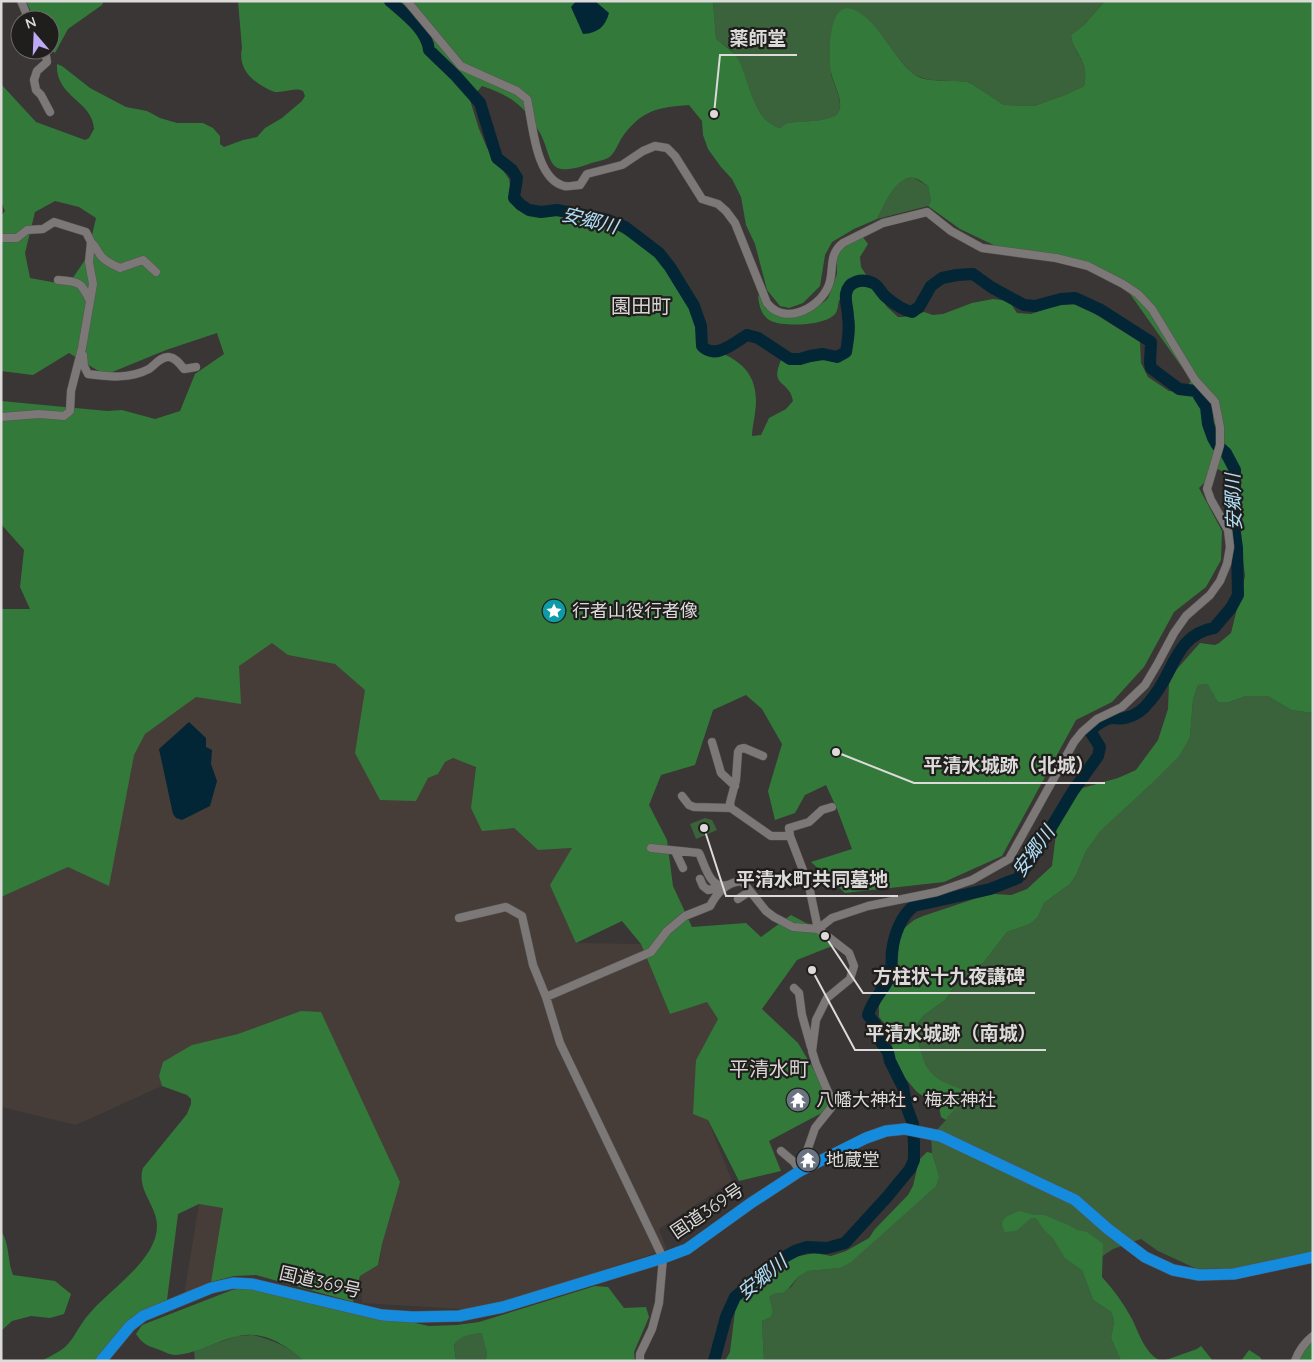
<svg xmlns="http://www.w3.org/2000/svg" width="1314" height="1362" font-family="Quicksand,'Noto Sans JP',sans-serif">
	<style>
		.built { fill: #463d39 }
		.green { fill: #3a633c }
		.forest { fill: #337a3a; fill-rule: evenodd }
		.water { fill: #022635 }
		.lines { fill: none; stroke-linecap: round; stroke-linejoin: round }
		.river { stroke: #022635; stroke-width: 12 }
		.minor-casing { stroke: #555351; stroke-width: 9 }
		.highway-casing { stroke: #555351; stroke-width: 12 }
		.minor { stroke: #7c7877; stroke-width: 8 }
		.highway { stroke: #158bdd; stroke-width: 11 }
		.labels { text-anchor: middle; stroke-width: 4.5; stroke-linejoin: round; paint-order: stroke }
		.poi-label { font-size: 18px; fill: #dcdbda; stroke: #1f1e1d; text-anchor: start }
		.street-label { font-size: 18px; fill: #dcdbda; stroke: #1f1e1d }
		.water-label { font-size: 19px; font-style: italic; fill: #b0e0f9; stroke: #1f1e1d }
		.quarter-label { font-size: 20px; fill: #d9d5d4; stroke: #1f1e1d }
		.leader { fill: none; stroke: #dcdbda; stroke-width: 2 }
		.callout-dot { fill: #dcdbda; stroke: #1f1e1d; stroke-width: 2 }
		.callout-label { font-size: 19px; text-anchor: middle; font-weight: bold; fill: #dcdbda; stroke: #1f1e1d; stroke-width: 4.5; stroke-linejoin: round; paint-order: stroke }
	</style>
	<rect width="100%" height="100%" fill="#393635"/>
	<path class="built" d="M272 642 288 655 335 664 366 690 355 753 416 801 428 778 438 774 445 762 453 758 476 766 471 808 514 828 538 850 573 848 576 943 641 944 670 1014 707 1001 718 1019 696 1060 708 1120 732 1181 659 1229 667 1249 477 1312 461 1309 362 1303 360 1276 379 1264 382 1244 238 1034 192 1045 159 1076 162 1086 76 1125 1 1107V897L68 867 145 733Z
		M199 1204 223 1207 211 1282 184 1295Z"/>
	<path class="green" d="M713 1H1105L1084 25 1071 35C1073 56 1090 58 1084 86L1065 95 1034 106 1004 105 972 84 967 82C951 80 927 83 914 74 894 60 872 7 845 9 842 21 830 64 831 74 833 84 849 110 833 117 816 124 796 118 780 128 753 122 747 75 734 54 731 48 722 44 716 39Z
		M914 178 928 186 931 201 928 206 877 219C883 208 892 186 902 180 905 178 910 178 914 178Z
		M1208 684 1229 702 1246 696H1268L1291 710 1313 713V1252L1245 1268 1197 1269 1158 1251 1141 1239 1113 1249 1082 1270 1093 1300 1111 1312 1113 1317 1114 1322 1111 1338 1121 1361H764L762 1321 771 1317 773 1312 768 1297 773 1294 783 1293 792 1286 798 1277 808 1271 839 1268 939 1176 932 1153 931 1136 946 1120 951 1111 968 1097 931 1075 922 1057 915 1028 923 1016 945 1000 964 972 983 963 1007 932 1030 924 1038 917 1044 903 1070 884 1076 875 1086 851 1099 831 1149 786 1190 737 1193 699 1198 685Z
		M705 818 712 820 717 830 696 839 690 824Z
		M483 1333 487 1354 485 1361H456L454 1343C461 1334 472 1334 483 1333Z
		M253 1335C273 1340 290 1347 304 1361H195L194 1351 237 1336Z"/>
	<path class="forest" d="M26 1H104L102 5 68 29 55 53 50 49V20H35Z
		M238 1H713L716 39C725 46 734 51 739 61 749 81 754 122 780 128 783 126 787 123 790 123 801 121 832 122 838 113 845 101 833 84 831 72 829 59 827 1 852 9 880 18 897 69 921 78 933 82 953 80 967 82L972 84 1004 105 1034 106 1065 95 1084 86C1090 58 1073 55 1071 35L1084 25 1105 1H1313V713L1291 710 1268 696H1246L1229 702H1218L1208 684 1198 685 1193 699 1190 737 1179 756 1149 786 1100 831 1086 851 1076 875 1070 884 1044 903 1038 917 1030 924 1007 932 983 963 964 972 945 1000 923 1016 915 1027C925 1071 926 1079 971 1092 964 1103 952 1109 946 1120L941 1117 939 1107 917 1092 899 1071 895 1062 889 1029 879 1017V1006L881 1000 890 988 897 968 900 935 902 930 914 920 923 916 974 899 994 894 1011 895 1027 889 1052 866 1057 826 1079 789 1118 778 1136 770 1158 740 1168 709 1169 684 1177 669 1200 643 1215 645 1219 643 1231 633 1245 576 1240 537V482L1218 469 1199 488 1222 531 1221 560 1206 587 1174 612 1144 667 1112 702 1076 720 1002 856 944 882 845 893 811 862 852 849 837 809 826 785 805 795 795 813 775 820 768 791 782 744 762 709 746 695 713 710 695 765 661 775 649 805 667 840 673 886 692 927 746 923 761 937 791 915 842 942 797 960 762 1009 798 1043 831 1099V1108L769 1141 781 1171 739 1181 708 1120 693 1114 696 1060 718 1019 707 1002 670 1014 641 944 622 921 576 943 550 885 572 848 538 850 514 828 482 831 471 808 476 767 453 758 445 762 438 774 428 778 416 801 380 800 355 753 365 690 335 664 288 655 272 643 239 666 241 704 196 697 145 734 134 755 109 886 68 867 1 897V609H30L20 587 24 550 1 524V401L107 411 122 410 155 419 180 411 195 374 224 354 217 333 166 350 105 375 69 353 33 375 1 371V216L5 211 1 201V84L36 122 85 140 89 138 94 129C93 101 55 97 57 64L62 66 90 88 126 107 147 111 160 118 177 123H203L213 128 220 136V144L224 147 243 140 257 137 265 128 282 118 302 101 305 96 303 91C294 87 285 93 275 92 271 91 268 89 264 87 249 79 238 66 242 48ZM482 86C497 91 511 97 522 108 529 115 535 125 540 133 554 160 545 178 586 165 593 162 602 161 608 158 614 155 618 144 621 139 640 111 657 107 689 105L702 121 703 135 708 149 721 167 732 179 741 197 746 225 755 244 767 290 780 306 789 308 803 303 820 286 825 255 832 242 854 229 877 219C884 206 896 174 914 178 919 179 924 183 928 186L931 201 928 206 960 229 1000 248 1078 261 1123 284 1191 380 1185 393 1169 391 1148 377 1141 363 1140 342 1079 304 1058 305 1031 314 1017 313 1009 301 993 299 972 303 943 314 933 315 924 312 903 317H898L887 307 861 267 860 257 868 244 862 236 841 249 837 258V274L828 298 825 301 808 313 789 318 778 316 765 308 762 298 758 295C759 305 761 316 771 321 784 327 825 326 835 314 838 311 838 304 839 300L848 297 849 341C841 355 817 362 802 363 795 363 788 361 781 360 769 388 789 379 793 401L786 409 769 418 761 435 752 436C752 429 754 421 755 413 761 373 739 357 704 347L689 304 678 284 659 257 635 240 609 226 579 217 526 212 513 203 509 179 487 148 479 129 470 100ZM55 201 79 207 96 218 87 257 68 285 30 278 25 253 35 212Z
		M301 1011 321 1012 400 1182 382 1244 378 1265 360 1276 353 1302 256 1275 234 1276 211 1282 223 1208 199 1204 178 1214 167 1300 136 1315 98 1361H42C50 1356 62 1351 68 1344 76 1335 81 1322 90 1313 110 1289 157 1260 157 1226 157 1205 136 1190 143 1168L187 1114 191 1104V1099L187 1095 162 1086 159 1076 163 1062 192 1045 238 1034Z
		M927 1152 932 1153 939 1176 936 1186 851 1262 840 1268 808 1271 798 1277 788 1289 783 1293 773 1294 769 1297 773 1312 771 1317 762 1321 764 1361H725L730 1352 736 1303 739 1299 781 1265 799 1256 815 1253 831 1256 846 1251 869 1238 875 1229 908 1195 913 1186 919 1160Z
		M1019 1211 1034 1215H1044L1068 1225 1077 1230 1087 1232 1103 1244 1102 1277C1114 1290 1124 1304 1132 1319 1139 1333 1145 1354 1161 1361H1121L1111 1338 1114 1322 1113 1317 1111 1312 1093 1300 1082 1270 1065 1258 1053 1238 1045 1231 1036 1218H1031L1016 1231 1005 1232C997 1218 1008 1216 1019 1211Z
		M1 1231C10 1244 7 1260 13 1275L55 1281 71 1294 64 1314 50 1318 31 1316 12 1321 1 1331Z
		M595 1286 608 1287 624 1308 646 1307 649 1317 634 1352 635 1361H485L487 1354 482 1333C472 1334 461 1335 454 1344L456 1361H304C291 1349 272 1336 254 1335 227 1333 202 1354 175 1355 170 1355 163 1351 157 1349 146 1345 143 1344 136 1334L142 1325 232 1290 248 1287 429 1326 457 1325 479 1322Z
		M1313 1341V1361H1300L1303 1350Z
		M1201 1346 1213 1361H1163L1197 1349Z
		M1249 1350 1260 1357 1262 1361H1241Z"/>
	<path class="water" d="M576 1H595L609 13C605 27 598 33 583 34L571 7Z
		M189 722 206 738V747L212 750 211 764 217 781 210 806 182 820 176 818 173 814 159 749Z"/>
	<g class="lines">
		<path class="river" d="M390 1C405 14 427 30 429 50L456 76 480 103 497 158 512 170 517 178 514 198 521 205 529 210 541 212 557 210 608 220 625 227 659 253 670 267 694 306 701 326 702 346C715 360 734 343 747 335L758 338 790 359H800L810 356 823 354 837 357 846 352C848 340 850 329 848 317 848 309 845 303 846 294 848 281 862 278 873 283 878 285 881 293 886 297 893 303 903 310 912 312L919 307 931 286 942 278 957 275 973 274 991 287 1024 305 1035 306 1061 299 1075 298 1101 310 1151 342 1150 363 1151 368 1179 389 1196 391 1206 407 1208 424 1213 438 1217 445 1226 453 1235 470V498L1233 518 1237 548 1238 595 1231 608 1214 628C1174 635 1174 675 1150 701 1144 709 1136 716 1125 718 1121 719 1117 718 1113 718 1106 718 1095 725 1090 731L1100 747 1098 756 1073 791 1034 856 1018 878 990 889 914 906C901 915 894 936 892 951 891 959 893 969 889 978 883 991 872 1000 868 1015L876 1025 881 1042 888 1052 890 1061 903 1087 905 1098 906 1105 913 1124 914 1145V1160L910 1169 887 1197 845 1243 827 1248 807 1247 795 1251 779 1260 735 1297 726 1317 714 1361"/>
		<g class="minor-casing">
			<path id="minor" d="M21 1 29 20
				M407 1 461 66 517 91 527 99C533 124 535 178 564 186 569 187 575 185 580 185L587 174 622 165 643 151 655 146 667 148 675 156 702 199 718 204 726 211 735 223 767 303C784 325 816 310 827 289 836 274 826 256 843 243L883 223 927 212 951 231 982 248 1056 258 1088 266 1123 284 1138 294 1152 309 1195 380 1215 402 1220 427V445L1207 489 1211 500 1228 530 1230 547 1227 564 1220 581 1210 595 1186 616 1174 633 1158 663 1145 685 1122 707 1097 719 1082 732 1074 742 1009 859 972 880 937 892 868 906 832 918 818 929
				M45 50 47 62 37 71 34 80 36 90 41 95 50 112
				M1 238H17L27 230 43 229 54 222 86 232 91 242 89 262 93 284 82 348 71 391 70 411 64 416 39 414 1 417
				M91 242C96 246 97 251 101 256 106 262 113 265 120 268L143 260 156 272
				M58 280C80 282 81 282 90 301
				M83 355 84 366 88 374C109 377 130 379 149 369 155 365 161 356 169 357 176 358 180 364 184 369L196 367
				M712 742 721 773 735 786
				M763 756 744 748 740 749 738 752 736 780 730 803 731 808 771 836H790L809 886 818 929
				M682 796 689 805 694 807 731 808
				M790 836 789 828 809 822 822 810 832 807
				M651 848 699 853C705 865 710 890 727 885
				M675 851 683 868
				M700 879 703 886 708 890 713 889 719 886
				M738 899 750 891
				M459 918 506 907 522 916 533 965 546 997 560 1043 663 1258 659 1303 652 1329 640 1354V1361
				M794 988 799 993 802 1015 811 1047
				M546 997 651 952 667 931 685 916 710 906C717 893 726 882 742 881L766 911 774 917 793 927 818 929 849 953 854 966 850 979 827 998 816 1020 812 1051 816 1064 831 1099V1108L815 1128 800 1171
				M781 1151 794 1162 800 1171
				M1295 1361C1299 1350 1304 1343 1313 1336"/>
		</g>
		<g class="highway-casing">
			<path id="highway" d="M101 1361 130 1326 143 1316 211 1288 233 1283 252 1284 382 1315 413 1317 459 1316 503 1307 663 1258 687 1249 751 1203 800 1171 866 1138 886 1131 905 1129 940 1136 1075 1200 1108 1229 1145 1257 1173 1270 1199 1275 1234 1274 1313 1257"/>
		</g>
		<use href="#minor" class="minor"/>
		<use href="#highway" class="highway"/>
	</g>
	<defs>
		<g id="sight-disc" transform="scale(1.25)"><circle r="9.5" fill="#0f9aa8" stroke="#1f1e1d"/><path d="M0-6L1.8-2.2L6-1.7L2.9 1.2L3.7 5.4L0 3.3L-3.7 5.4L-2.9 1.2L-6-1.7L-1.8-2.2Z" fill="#fff"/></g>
		<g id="temple-disc" transform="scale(1.25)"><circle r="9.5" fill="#6b7280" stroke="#1f1e1d"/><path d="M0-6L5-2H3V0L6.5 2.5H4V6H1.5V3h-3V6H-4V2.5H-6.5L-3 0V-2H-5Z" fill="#fff"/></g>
	</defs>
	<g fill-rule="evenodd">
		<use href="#sight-disc" x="554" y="611"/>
		<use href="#temple-disc" x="798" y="1100"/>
		<use href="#temple-disc" x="808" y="1160"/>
	</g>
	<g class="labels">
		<g class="poi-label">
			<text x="572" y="617">行者山役行者像</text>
			<text x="816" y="1106">八幡大神社・梅本神社</text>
			<text x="826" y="1166">地蔵堂</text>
		</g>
		<g class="street-label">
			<text transform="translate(707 1211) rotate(-34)" y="6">国道369号</text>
			<text transform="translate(320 1282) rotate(13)" y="6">国道369号</text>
		</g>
		<g class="water-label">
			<text transform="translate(590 220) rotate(14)" y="7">安郷川</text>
			<text transform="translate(1233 502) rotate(-92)" y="7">安郷川</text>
			<text transform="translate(1033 851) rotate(-54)" y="7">安郷川</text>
			<text transform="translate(762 1277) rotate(-39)" y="7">安郷川</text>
		</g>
		<g class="quarter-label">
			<text x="641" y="313">園田町</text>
			<text x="769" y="1076">平清水町</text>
		</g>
	</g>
	<path class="leader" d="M714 114L720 55H797M836 752L914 783H1105M704 828L726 896H898M825 936L863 993H1035M812 970L855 1050H1046"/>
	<g class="callout-dot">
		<circle cx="714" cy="114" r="5"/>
		<circle cx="836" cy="752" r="5"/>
		<circle cx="704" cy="828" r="5"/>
		<circle cx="825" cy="936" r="5"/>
		<circle cx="812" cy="970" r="5"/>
	</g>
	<g class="callout-label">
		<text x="758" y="45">薬師堂</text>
		<text x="1009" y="772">平清水城跡（北城）</text>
		<text x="812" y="886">平清水町共同墓地</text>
		<text x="949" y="983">方柱状十九夜講碑</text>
		<text x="951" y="1040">平清水城跡（南城）</text>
	</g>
	<rect width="1314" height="1362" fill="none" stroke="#dcdbda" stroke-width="5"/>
	<g transform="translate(35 35) rotate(341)"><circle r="24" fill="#1f1e1d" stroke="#6b6a69"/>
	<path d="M0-4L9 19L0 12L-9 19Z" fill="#bda9f5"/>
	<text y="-8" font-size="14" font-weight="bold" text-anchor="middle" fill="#dcdbda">N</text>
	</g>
</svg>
